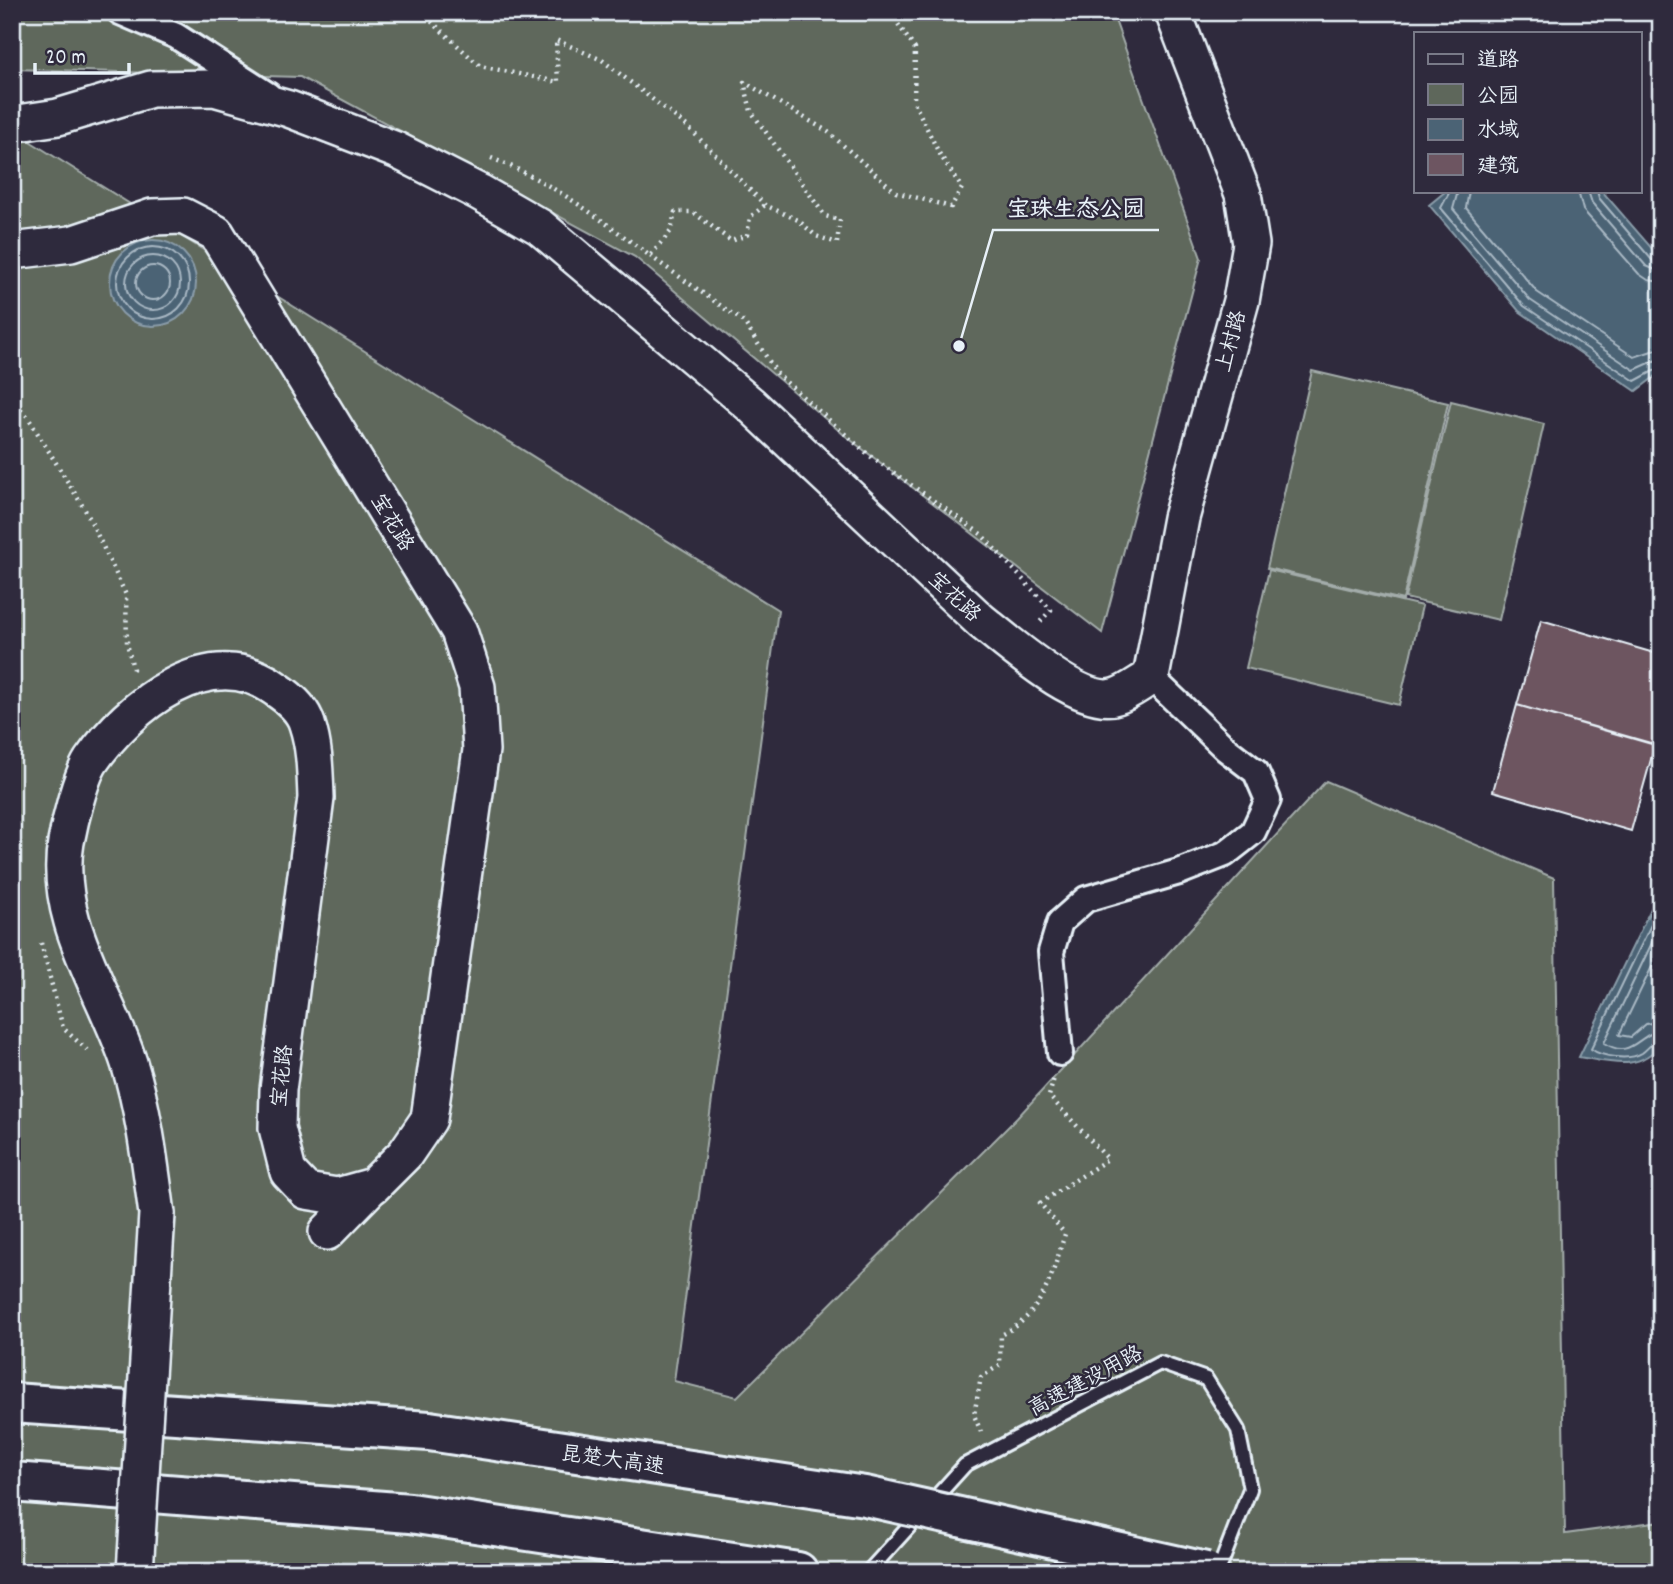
<svg xmlns="http://www.w3.org/2000/svg" width="1673" height="1584" font-family="Dekko,'LXGW WenKai TC',sans-serif">
	<style>
		.green { fill: #5e675b; stroke: #a3acaa; stroke-width: 2 }
		.water { fill: #4b6375; stroke: #8a9ca9; stroke-width: 2 }
		.lines { fill: none; stroke-linecap: round; stroke-linejoin: round }
		.shore { stroke: #a9b8c4; stroke-width: 2 }
		.building { fill: #6d5561; stroke: #e8f1f8; stroke-width: 2 }
		.lane-casing { stroke: #e8f1f8; stroke-width: 18 }
		.street-casing { stroke: #e8f1f8; stroke-width: 30 }
		.secondary-casing { stroke: #e8f1f8; stroke-width: 40 }
		.highway-casing { stroke: #e8f1f8; stroke-width: 44 }
		.path { stroke: #e8f1f8; stroke-width: 4.5; stroke-dasharray: 2 5; stroke-linecap: butt }
		.lane { stroke: #2f2a3d; stroke-width: 12 }
		.street { stroke: #2f2a3d; stroke-width: 24 }
		.secondary { stroke: #2f2a3d; stroke-width: 35 }
		.highway { stroke: #2f2a3d; stroke-width: 38 }
		.secondary-bridge-casing { stroke: #e8f1f8; stroke-width: 40; stroke-linecap: butt }
		.highway-bridge-casing { stroke: #e8f1f8; stroke-width: 44; stroke-linecap: butt }
		.secondary-bridge { stroke: #2f2a3d; stroke-width: 35 }
		.highway-bridge { stroke: #2f2a3d; stroke-width: 38 }
		.labels { text-anchor: middle; stroke-width: 5; stroke-linejoin: round; paint-order: stroke }
		.street-label { font-size: 21px; fill: #e8f1f8; stroke: #2f2a3d }
		.leader { fill: none; stroke: #e8f1f8; stroke-width: 2.5 }
		.callout-dot { fill: #e8f1f8; stroke: #2f2a3d; stroke-width: 2.5 }
		.callout-label { font-size: 23px; text-anchor: middle; font-weight: bold; fill: #e8f1f8; stroke: #2f2a3d; stroke-width: 5; stroke-linejoin: round; paint-order: stroke }
	</style>
	<rect width="100%" height="100%" fill="#2f2a3d"/>
	<filter id="ink" filterUnits="userSpaceOnUse"><feTurbulence type="fractalNoise" baseFrequency=".0143" numOctaves="2"/><feDisplacementMap in="SourceGraphic" scale="14" xChannelSelector="R" yChannelSelector="G"/><feConvolveMatrix kernelMatrix="1 2 1 2 8 2 1 2 1" color-interpolation-filters="sRGB"/></filter>
	<g filter="url(#ink)">
		<path class="green" d="M12 12H1112L1201 258 1102 633 843 434 635 257 300 77 12 69Z
			M12 130 778 610 674 1381 737 1397 1017 1118 1326 781 1554 878 1565 1534 1661 1521V1572H12Z
			M1312 371 1448 403 1403 600 1267 568Z
			M1451 401 1544 424 1499 620 1405 598Z
			M1269 570 1422 606 1399 705 1246 668Z"/>
		<path class="water" d="M1446 191H1602L1661 259V372L1636 391 1519 311 1429 205Z
			M110 283a43 43 0 1 1 86 0a43 43 0 1 1-86 0Z
			M1661 888V1043C1639 1073 1610 1062 1579 1057Z"/>
		<g class="lines">
			<path class="shore" d="M1450 191 1441 208 1524 306 1635 381 1661 367
				M1458 191 1453 209 1530 300 1634 370 1661 358
				M1469 191 1466 208 1537 292 1634 357 1661 348
				M1578 191 1583 210 1639 274 1648 280 1661 282
				M1588 191 1592 203 1646 266 1661 272
				M1597 191 1599 198 1652 260 1661 263
				M117 283a36 36 0 1 1 72 0a36 36 0 1 1-72 0Z
				M126 283a27 27 0 1 1 54 0a27 27 0 1 1-54 0Z
				M136 283a17 17 0 1 1 34 0a17 17 0 1 1-34 0Z
				M1661 904 1591 1049C1602 1057 1629 1061 1642 1053 1649 1048 1652 1041 1661 1040
				M1661 924 1604 1043C1632 1061 1638 1033 1661 1031
				M1661 948 1619 1035 1631 1037 1646 1024 1661 1021"/>
		</g>
		<path class="building" d="M1541 620 1661 655V746L1517 705Z
			M1517 705 1655 745 1631 831 1493 791Z"/>
		<g class="lines">
			<g class="lane-casing">
				<path id="lane" d="M868 1572 965 1465 1160 1363 1206 1379 1238 1430 1250 1489 1218 1572"/>
			</g>
			<g class="street-casing">
				<path id="street" d="M120 12 176 36 268 95
					M1060 1053 1051 952 1060 922 1086 899 1179 872 1225 854 1253 832 1268 800 1256 772 1226 749 1151 677"/>
			</g>
			<g class="secondary-casing">
				<path id="secondary" d="M12 124 58 117 151 89 214 88 289 109 396 150 479 192 540 227 751 405 981 621C1009 643 1082 709 1117 696 1129 692 1140 683 1151 677L1181 518 1241 301 1251 244 1243 194 1173 12
					M12 251 71 244 152 217 183 216 216 233 459 631 477 687 481 750 429 1119 405 1154 373 1186 337 1196 306 1191 288 1172 277 1128 278 1090 316 798C315 773 315 748 307 724 303 710 288 697 276 689 210 640 129 706 91 761 80 778 70 821 66 842 52 920 106 992 129 1063 144 1111 150 1163 157 1214
					M327 1232 371 1187"/>
			</g>
			<g class="highway-casing">
				<path id="highway" d="M12 1403 429 1431
					M12 1482 410 1513 798 1572"/>
			</g>
			<path class="path" d="M421 12 480 66 558 82 556 40 602 60 688 127 765 205 798 220 816 236 837 243 840 220 825 216 751 111 744 82 827 131 896 192 951 207 962 188 939 153 914 102 915 49 890 12
				M491 158C549 180 601 219 650 256L671 231 675 212H693L731 241 747 235 750 217 765 205
				M650 256 744 322 778 375 870 456 981 534 1051 610 1037 625
				M12 399 27 416 87 513 126 595 127 643 133 669 130 673
				M41 943 63 1028 87 1050
				M981 1432 974 1415 981 1377 1000 1365 1001 1335C1043 1315 1052 1275 1065 1234L1040 1203 1108 1159 1049 1096 1054 1078"/>
			<use href="#lane" class="lane"/>
			<use href="#street" class="street"/>
			<use href="#secondary" class="secondary"/>
			<use href="#highway" class="highway"/>
			<g class="secondary-bridge-casing">
				<path id="secondary-bridge" d="M135 1572 157 1214"/>
			</g>
			<g class="highway-bridge-casing">
				<path id="highway-bridge" d="M429 1431 865 1496 1206 1572"/>
			</g>
			<use href="#secondary-bridge" class="secondary-bridge"/>
			<use href="#highway-bridge" class="highway-bridge"/>
		</g>
	</g>
	<g class="labels">
		<g class="street-label">
			<text transform="translate(1230 341) rotate(-75)" y="7">上村路</text>
			<text transform="translate(393 522) rotate(59)" y="7">宝花路</text>
			<text transform="translate(955 596) rotate(43)" y="7">宝花路</text>
			<text transform="translate(281 1076) rotate(-84)" y="7">宝花路</text>
			<text transform="translate(1085 1380) rotate(-28)" y="7">高速建设用路</text>
			<text transform="translate(613 1459) rotate(8)" y="7">昆楚大高速</text>
		</g>
	</g>
	<path class="leader" d="M959 346L993 230H1159"/>
	<circle class="callout-dot" cx="959" cy="346" r="7"/>
	<g class="callout-label">
		<text x="1076" y="216">宝珠生态公园</text>
	</g>
	<rect width="1673" height="1584" fill="none" stroke="#2f2a3d" stroke-width="42"/>
	<rect x="21" y="21" width="1631" height="1542" fill="none" stroke="#e8f1f8" stroke-width="2.5" filter="url(#ink)"/>
	<rect x="1414" y="32" width="228" height="161" fill="#2f2a3d" stroke="#797a88" stroke-width="2"/>
	<rect x="1428" y="54" width="35" height="10" fill="#2f2a3d" stroke="#797a88" stroke-width="2"/>
	<text x="1477" y="66" font-size="21" fill="#e8f1f8">道路</text>
	<rect x="1428" y="84" width="35" height="21" fill="#5e675b" stroke="#797a88" stroke-width="2"/>
	<text x="1477" y="102" font-size="21" fill="#e8f1f8">公园</text>
	<rect x="1428" y="119" width="35" height="21" fill="#4b6375" stroke="#797a88" stroke-width="2"/>
	<text x="1477" y="136" font-size="21" fill="#e8f1f8">水域</text>
	<rect x="1428" y="154" width="35" height="21" fill="#6d5561" stroke="#797a88" stroke-width="2"/>
	<text x="1477" y="172" font-size="21" fill="#e8f1f8">建筑</text>
	<path d="M35 63v10h94v-10" fill="none" stroke="#e8f1f8" stroke-width="3.5"/>
	<text x="46" y="63" font-size="21" fill="#e8f1f8" stroke="#2f2a3d" stroke-width="5" paint-order="stroke">20 m</text>
</svg>
